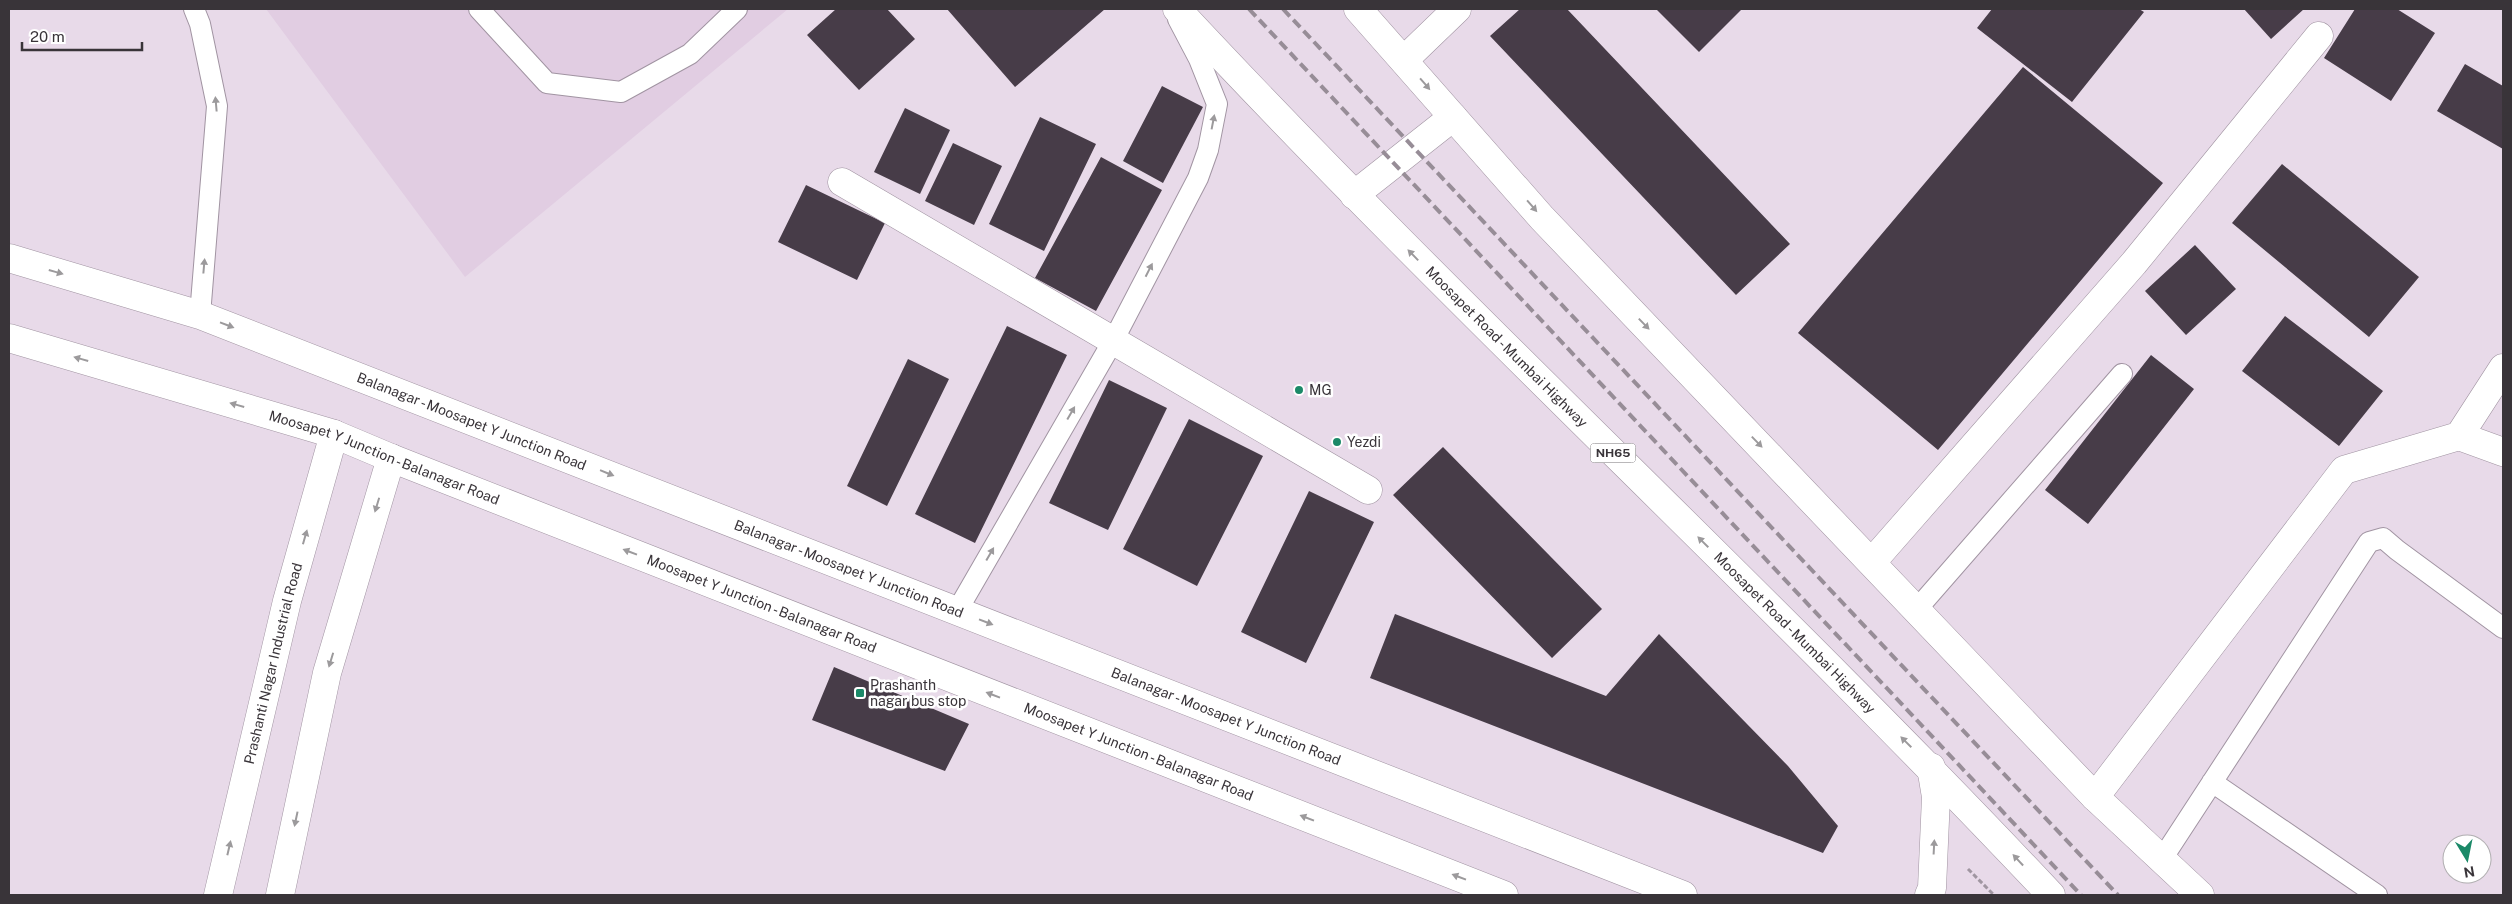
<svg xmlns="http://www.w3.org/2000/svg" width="2512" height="904" font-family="'Public Sans',sans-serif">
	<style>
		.built { fill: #e1cde2 }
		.building { fill: #473c48 }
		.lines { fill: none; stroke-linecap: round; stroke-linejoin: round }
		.service-casing { stroke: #a194a2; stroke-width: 22 }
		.minor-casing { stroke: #a194a2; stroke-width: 29 }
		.tertiary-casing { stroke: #a194a2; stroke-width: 29 }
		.primary-casing { stroke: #a194a2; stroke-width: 29 }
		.trunk-casing { stroke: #a194a2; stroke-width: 29 }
		.path { stroke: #a096a1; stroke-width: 3; stroke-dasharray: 5 2.5; stroke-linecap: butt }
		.service { stroke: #fff; stroke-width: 20 }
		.minor { stroke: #fff; stroke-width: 28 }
		.tertiary { stroke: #fff; stroke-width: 28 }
		.primary { stroke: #fff; stroke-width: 28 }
		.trunk { stroke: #fff; stroke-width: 28 }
		.rail { stroke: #978d97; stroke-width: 4; stroke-dasharray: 10 5; stroke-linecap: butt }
		.oneway { fill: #9c9a9c }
		.poi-dot { fill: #1b8968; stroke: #fff; stroke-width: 2 }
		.labels { text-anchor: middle; stroke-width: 5; stroke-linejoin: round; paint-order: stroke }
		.shield { fill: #fff; stroke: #747174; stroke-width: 1 }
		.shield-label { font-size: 12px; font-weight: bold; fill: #393439 }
		.street-label { font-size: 14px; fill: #393439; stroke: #fff }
		.poi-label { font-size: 14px; fill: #393439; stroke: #fff; text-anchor: start }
	</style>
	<rect width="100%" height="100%" fill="#e8dae9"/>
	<path class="built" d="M266 9H788L465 277Z"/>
	<path class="building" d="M836 9H887L915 39 859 90 807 35Z
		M947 9H1105L1015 87Z
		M1520 9H1567L1790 244 1736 295 1490 36Z
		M1656 9H1742L1699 52Z
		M1992 9H2139L2144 12 2072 102 1977 28Z
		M2244 9H2304L2271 39Z
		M2355 9H2397L2435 33 2391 101 2324 58Z
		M2465 64 2503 86V149L2437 111Z
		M2023 67 2163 183 1938 450 1798 333Z
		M1162 86 1203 107 1163 183 1123 161Z
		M905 108 950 130 920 194 874 172Z
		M1040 117 1096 144 1044 251 989 224Z
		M953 143 1002 166 974 225 925 201Z
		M1101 157 1162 190 1096 311 1035 278Z
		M2282 164 2419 277 2369 337 2232 223Z
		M806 185 885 223 857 280 778 242Z
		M2195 245 2236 289 2186 335 2145 291Z
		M2285 316 2383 391 2339 446 2242 371Z
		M1007 326 1067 355 975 543 915 514Z
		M2151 355 2194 389 2088 524 2045 490Z
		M908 359 949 379 887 506 847 486Z
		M1109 380 1167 408 1108 530 1049 503Z
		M1189 419 1263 456 1197 586 1123 549Z
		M1443 447 1602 609 1552 658 1393 495Z
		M1309 491 1374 522 1306 663 1241 632Z
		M1395 614 1606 696 1659 634 1788 766 1838 826 1823 853 1370 678Z
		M834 667 969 724 945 771 812 720Z"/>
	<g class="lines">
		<g class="service-casing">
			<path id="service" d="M194 9 200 24 217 106 200 315
				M479 9 547 83 621 92 690 54 737 9
				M1917 609 2122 374
				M957 611 1113 341 1198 178 1208 150 1217 104 1199 59 1178 19
				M2212 782 2377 895
				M2162 859 2369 542 2383 538 2397 550 2503 628"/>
		</g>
		<g class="minor-casing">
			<path id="minor" d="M1404 60 1457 9
				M842 182 1368 490
				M2459 436 2503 368
				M1872 562 2134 263 2319 36
				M2095 797 2344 470 2459 436 2503 452"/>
		</g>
		<g class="tertiary-casing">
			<g id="tertiary">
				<path id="s1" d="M218 895 287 601 334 434"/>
				<path d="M280 895 327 673 391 458"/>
			</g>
		</g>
		<g class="primary-casing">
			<g id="primary">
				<path id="s2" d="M9 258 200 315 1683 895"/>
				<path id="s3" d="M9 338 334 434 391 458 1504 895"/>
			</g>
		</g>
		<g class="trunk-casing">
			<g id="trunk">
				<path id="s4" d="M1177 9C1460 313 1767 593 2051 895"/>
				<path d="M1358 9 1542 218 2095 797 2200 895"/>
				<path d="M1354 195 1453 117"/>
				<path d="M1929 895 1932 888 1936 797 1931 767"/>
			</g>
		</g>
		<path class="path" d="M1968 869 1994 895"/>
		<use href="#service" class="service"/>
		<use href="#minor" class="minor"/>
		<use href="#tertiary" class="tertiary"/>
		<use href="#primary" class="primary"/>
		<use href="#trunk" class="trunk"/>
		<path class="rail" d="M1249 9 2081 895
			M1283 9 2118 895"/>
	</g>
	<defs><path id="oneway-solid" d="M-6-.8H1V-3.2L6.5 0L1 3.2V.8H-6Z" transform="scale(1.25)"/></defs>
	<g class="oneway">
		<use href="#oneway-solid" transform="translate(1425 84) rotate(49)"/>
		<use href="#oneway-solid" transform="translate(216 104) rotate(-95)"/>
		<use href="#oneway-solid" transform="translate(1213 122) rotate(-79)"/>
		<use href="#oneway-solid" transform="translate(1532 206) rotate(49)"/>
		<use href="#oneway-solid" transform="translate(1413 255) rotate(-134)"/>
		<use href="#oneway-solid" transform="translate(204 266) rotate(-85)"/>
		<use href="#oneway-solid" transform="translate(1149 270) rotate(-63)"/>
		<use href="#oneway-solid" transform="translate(56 272) rotate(16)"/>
		<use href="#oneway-solid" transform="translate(1644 324) rotate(46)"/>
		<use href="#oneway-solid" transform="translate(227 325) rotate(21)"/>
		<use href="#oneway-solid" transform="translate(81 359) rotate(-164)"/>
		<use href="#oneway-solid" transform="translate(237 405) rotate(-164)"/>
		<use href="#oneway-solid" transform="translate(1071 413) rotate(-60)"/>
		<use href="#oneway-solid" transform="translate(1757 442) rotate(46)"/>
		<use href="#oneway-solid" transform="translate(607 473) rotate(22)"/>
		<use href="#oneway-solid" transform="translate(377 505) rotate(107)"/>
		<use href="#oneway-solid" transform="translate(305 537) rotate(-74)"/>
		<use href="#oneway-solid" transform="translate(1703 542) rotate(-135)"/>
		<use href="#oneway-solid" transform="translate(630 552) rotate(-159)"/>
		<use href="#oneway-solid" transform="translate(990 554) rotate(-60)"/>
		<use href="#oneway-solid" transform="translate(986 622) rotate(21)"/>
		<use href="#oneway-solid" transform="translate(331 660) rotate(107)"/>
		<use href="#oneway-solid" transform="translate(993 695) rotate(-159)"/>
		<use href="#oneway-solid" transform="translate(1906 742) rotate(-135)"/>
		<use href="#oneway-solid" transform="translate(1307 818) rotate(-159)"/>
		<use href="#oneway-solid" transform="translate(296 819) rotate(102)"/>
		<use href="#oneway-solid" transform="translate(1934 847) rotate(-87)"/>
		<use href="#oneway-solid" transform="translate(229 848) rotate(-77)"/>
		<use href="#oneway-solid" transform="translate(2018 860) rotate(-133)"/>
		<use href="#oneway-solid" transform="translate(1459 877) rotate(-159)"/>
	</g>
	<g class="poi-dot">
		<circle cx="1299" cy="390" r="5"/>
		<circle cx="1337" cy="442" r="5"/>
		<rect x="855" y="688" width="10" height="10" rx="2.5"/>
	</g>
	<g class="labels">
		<rect class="shield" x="1590.5" y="443.5" width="45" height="19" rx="4"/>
		<g class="shield-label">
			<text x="1613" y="457">NH65</text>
		</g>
		<g class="street-label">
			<text dy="5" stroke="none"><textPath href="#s4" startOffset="472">Moosapet Road - Mumbai Highway</textPath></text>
			<text dy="5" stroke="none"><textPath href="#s2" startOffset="491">Balanagar - Moosapet Y Junction Road</textPath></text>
			<text dy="5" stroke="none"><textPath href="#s3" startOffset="394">Moosapet Y Junction - Balanagar Road</textPath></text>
			<text dy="5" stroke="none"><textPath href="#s2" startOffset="896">Balanagar - Moosapet Y Junction Road</textPath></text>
			<text dy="5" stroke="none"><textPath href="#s3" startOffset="799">Moosapet Y Junction - Balanagar Road</textPath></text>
			<text dy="5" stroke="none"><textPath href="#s4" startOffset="878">Moosapet Road - Mumbai Highway</textPath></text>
			<text dy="5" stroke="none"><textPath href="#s1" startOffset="238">Prashanti Nagar Industrial Road</textPath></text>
			<text dy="5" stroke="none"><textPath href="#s2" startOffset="1301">Balanagar - Moosapet Y Junction Road</textPath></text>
			<text dy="5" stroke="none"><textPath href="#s3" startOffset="1204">Moosapet Y Junction - Balanagar Road</textPath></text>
		</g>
		<g class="poi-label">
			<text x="1309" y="395">MG</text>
			<text x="1347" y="447">Yezdi</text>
			<text x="870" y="690">Prashanth<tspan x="870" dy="16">nagar bus stop</tspan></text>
		</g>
	</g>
	<rect width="2512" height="904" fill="none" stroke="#393439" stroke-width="20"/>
	<g transform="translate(2467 859) rotate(170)"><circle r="24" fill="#ffffff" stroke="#b0aeb0"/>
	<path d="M0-4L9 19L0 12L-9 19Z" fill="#1b8968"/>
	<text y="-8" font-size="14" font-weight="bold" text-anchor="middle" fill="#393439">N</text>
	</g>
	<path d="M22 42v8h120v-8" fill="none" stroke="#393439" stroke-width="2.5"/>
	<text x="30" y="42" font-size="15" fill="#393439" stroke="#ffffff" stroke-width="4" paint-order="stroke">20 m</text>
</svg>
